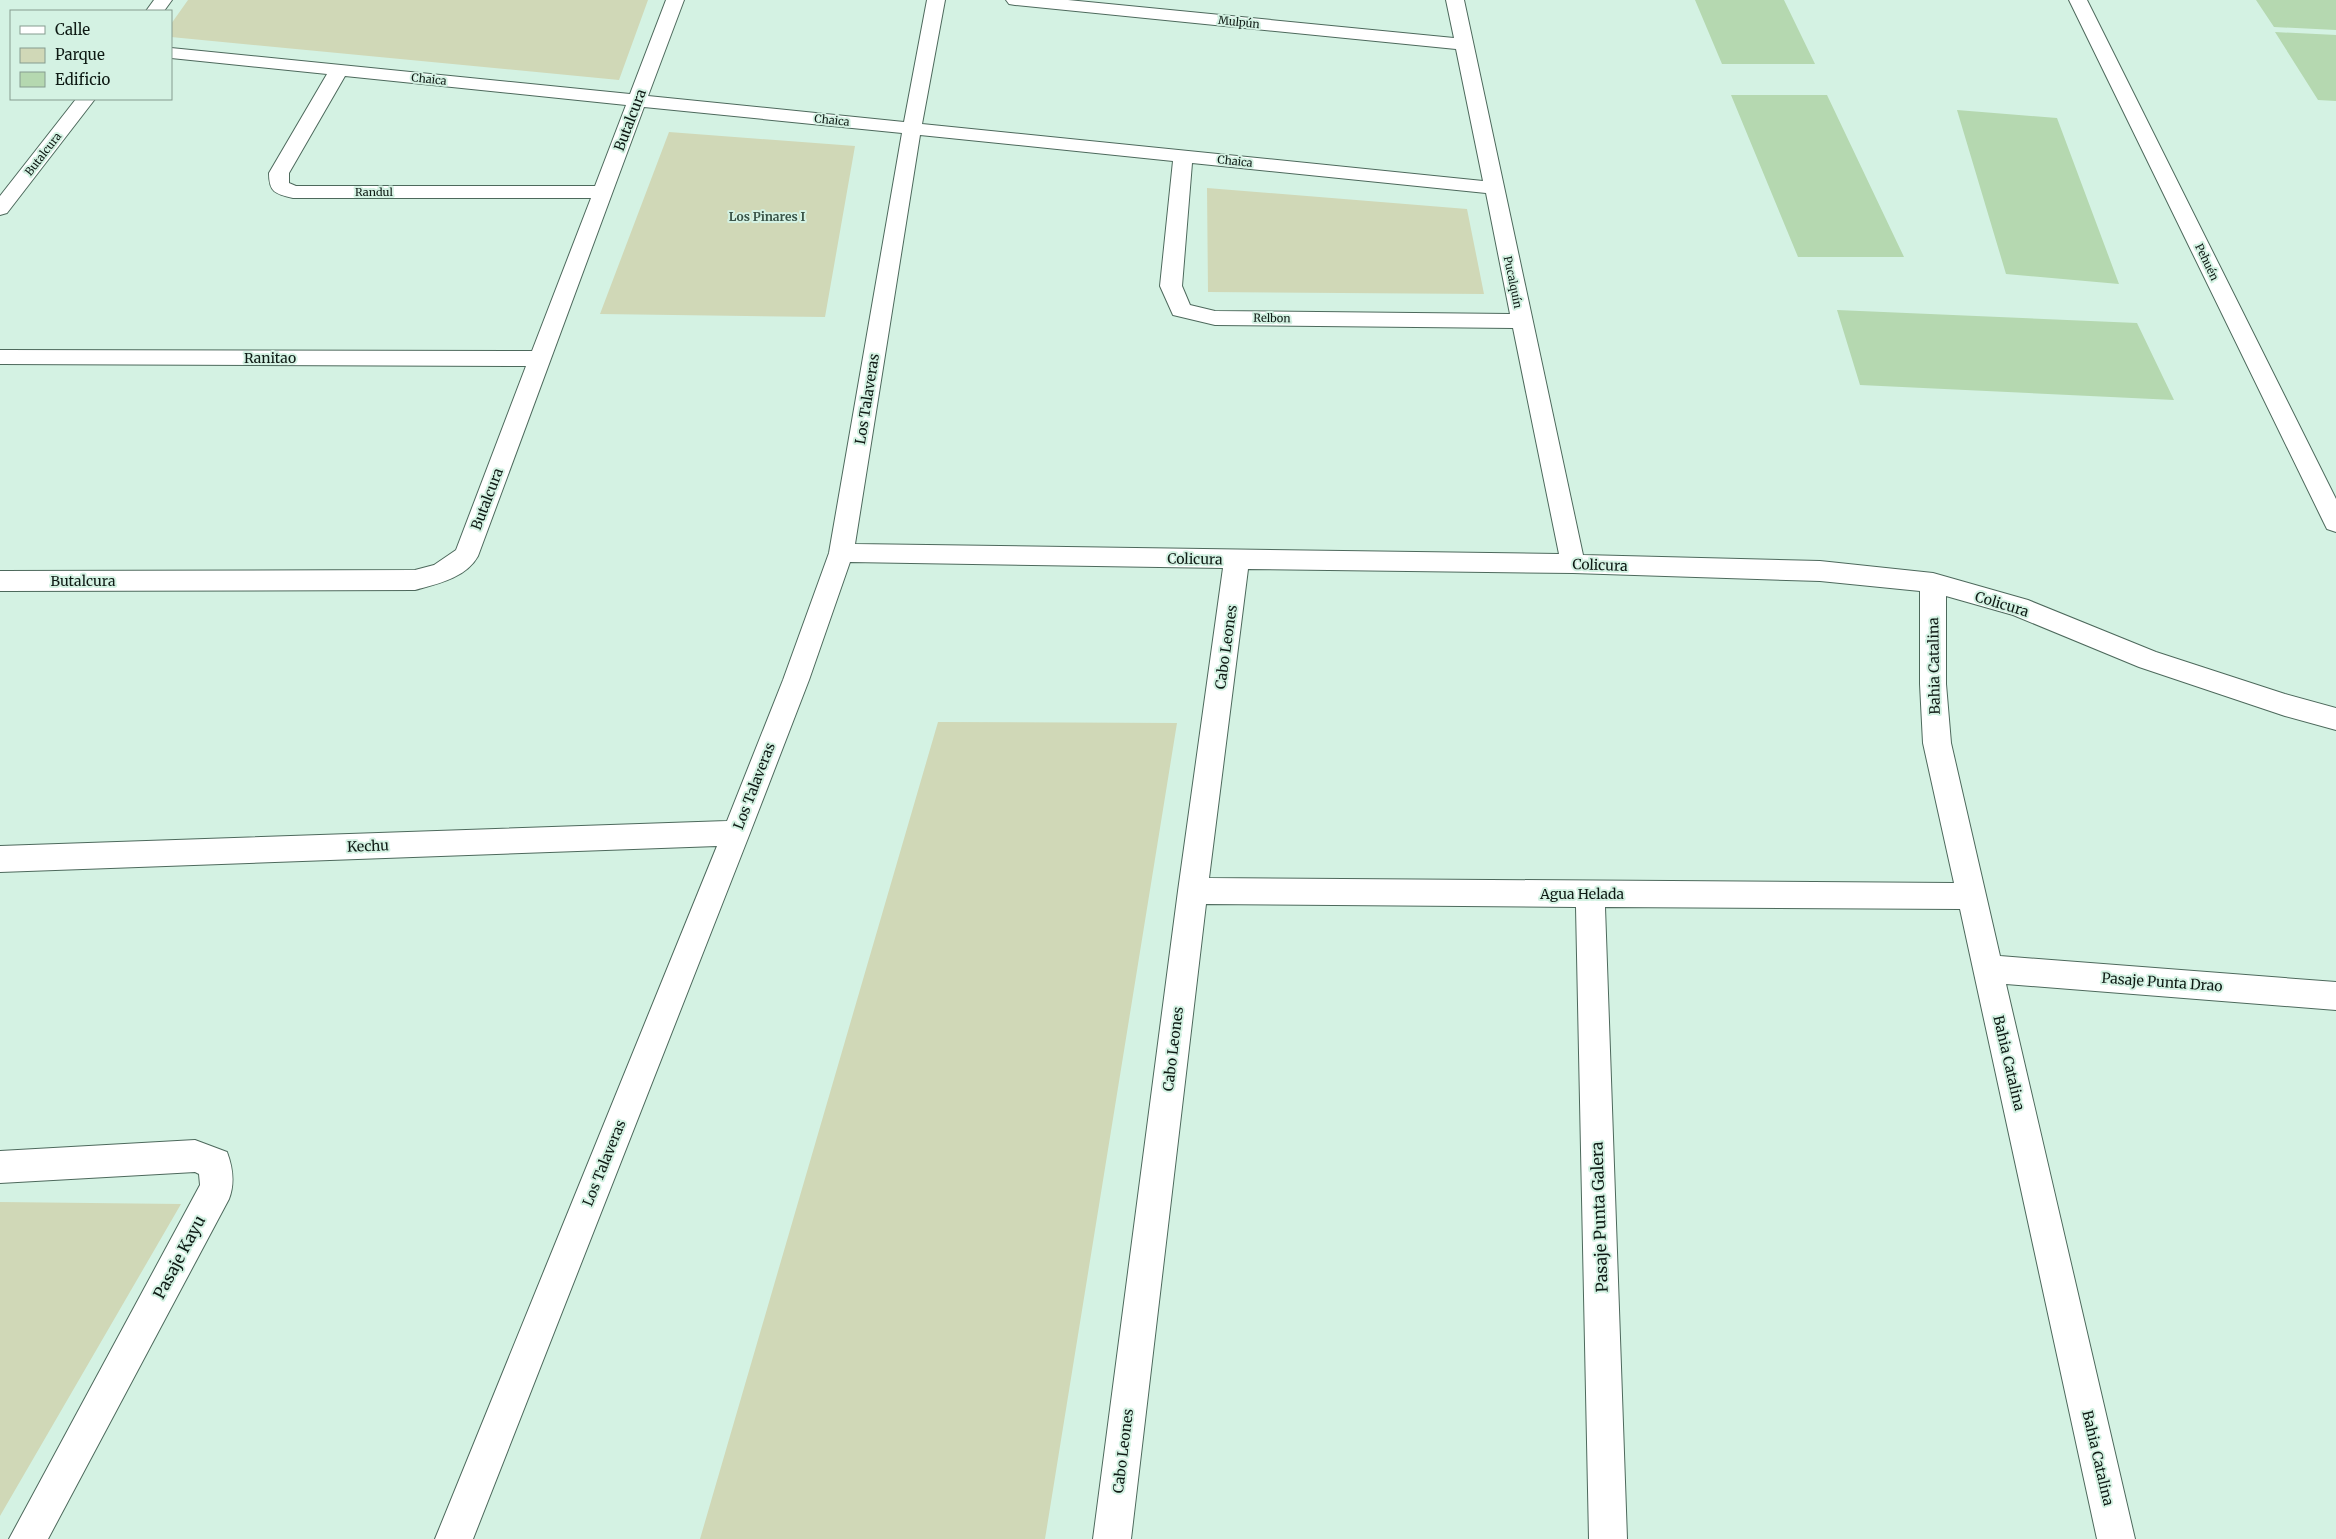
<svg xmlns="http://www.w3.org/2000/svg" width="2336" height="1539" font-family="Merriweather,serif">
	<style>
		.green { fill: #d0d8b7 }
		.building { fill: #b5d8b0 }
		.lines { fill: none; stroke-linecap: round; stroke-linejoin: round }
		.minor-casing { stroke: #4d695c; stroke-width: 2 }
		.minor { fill: #fff; fill-rule: evenodd }
		.labels { text-anchor: middle; stroke-width: 4; stroke-linejoin: round; paint-order: stroke }
		.far-street-label { font-size: 11px; fill: #0e1a14; stroke: #d4f2e3 }
		.far-neighbourhood-label { font-size: 12px; font-weight: bold; fill: #395347; stroke: #d4f2e3 }
		.street-label { font-size: 14px; fill: #0e1a14; stroke: #d4f2e3 }
		.near-street-label { font-size: 16px; fill: #0e1a14; stroke: #d4f2e3 }
	</style>
	<rect width="100%" height="100%" fill="#d4f2e3"/>
	<path class="green" d="M188 0H648L619 80 171 37V24Z
		M669 132 855 146 825 317 600 314Z
		M1207 188 1467 209 1484 294 1208 292Z
		M938 722 1177 723 1045 1539H700Z
		M0 1202 181 1204 0 1516Z"/>
	<path class="building" d="M1695 0H1784L1815 64H1722Z
		M2256 0H2336V30L2274 27Z
		M2275 32 2336 35V101L2318 100Z
		M1731 95H1827L1904 257H1798Z
		M1957 110 2057 118 2119 284 2006 274Z
		M1837 310 2137 323 2174 400 1860 385Z"/>
	<g class="lines">
		<g class="minor-casing">
			<path id="minor" d="M154 0H172L164 11H146Z
				M666 0H684L648 96 904 122 927 0H945L922 124 1483 181 1456 49 1015 5 1009 4 1006 0H1068L1454 38 1446 0H1464L1583 555 1820 561 1933 573 2028 600 2156 652 2285 694 2336 708V730L2285 716 2139 667 2013 615 1946 596V684L1951 743 2000 956 2336 982V1010L2006 984 2135 1539H2097L1960 909 1605 907 1627 1539H1589L1576 907 1206 904 1131 1539H1093L1178 891 1223 568 850 562 809 680 750 833 473 1539H435L717 846 0 872V846L727 821 783 680 829 553 902 133 644 107 478 556C466 578 437 584 415 590L0 591V571L415 570 434 565 456 550 526 366 0 364V350L532 351 591 198H293C275 194 269 192 269 173L327 74 171 58V48L630 94ZM345 76 626 105 595 186H296L289 183V173ZM920 135 1173 161 1160 286 1173 315 1215 325 1513 328 1559 554 855 544ZM1192 163 1486 193 1510 314 1215 311 1190 305 1182 286ZM1248 569 1573 573 1820 581 1920 591V684L1923 743 1954 883 1209 878Z
				M2069 0H2087L2336 499V532L2327 529 2324 523Z
				M76 99H95L7 213 0 215V196Z
				M195 1140 227 1152C233 1168 235 1183 229 1199L48 1539H9L200 1185 199 1174 195 1172 0 1183V1151Z"/>
		</g>
		<use href="#minor" class="minor"/>
	</g>
	<g class="labels">
		<g class="far-street-label">
			<text transform="translate(1239 22) rotate(6)" y="4">Mulpún</text>
			<text transform="translate(429 79) rotate(6)" y="4">Chaica</text>
			<text transform="translate(832 120) rotate(6)" y="4">Chaica</text>
			<text transform="translate(43 154) rotate(-52)" y="4">Butalcura</text>
			<text transform="translate(1235 161) rotate(6)" y="4">Chaica</text>
			<text x="374" y="196">Randul</text>
			<text transform="translate(2207 262) rotate(64)" y="4">Pehuén</text>
			<text transform="translate(1513 282) rotate(78)" y="4">Pucalquín</text>
			<text transform="translate(1272 318) rotate(1)" y="4">Relbon</text>
		</g>
		<g class="far-neighbourhood-label">
			<text x="767" y="221">Los Pinares I</text>
		</g>
		<g class="street-label">
			<text transform="translate(630 120) rotate(-69)" y="5">Butalcura</text>
			<text x="270" y="363">Ranitao</text>
			<text transform="translate(867 399) rotate(-81)" y="5">Los Talaveras</text>
			<text transform="translate(487 499) rotate(-69)" y="5">Butalcura</text>
			<text transform="translate(1195 559) rotate(1)" y="5">Colicura</text>
			<text transform="translate(1600 565) rotate(2)" y="5">Colicura</text>
			<text x="83" y="586">Butalcura</text>
			<text transform="translate(2002 604) rotate(17)" y="5">Colicura</text>
			<text transform="translate(1226 647) rotate(-82)" y="5">Cabo Leones</text>
			<text transform="translate(1934 666) rotate(-91)" y="5">Bahia Catalina</text>
			<text transform="translate(754 786) rotate(-69)" y="5">Los Talaveras</text>
			<text transform="translate(368 846) rotate(-2)" y="5">Kechu</text>
			<text x="1582" y="899">Agua Helada</text>
			<text transform="translate(2162 982) rotate(4)" y="5">Pasaje Punta Drao</text>
			<text transform="translate(1173 1049) rotate(-83)" y="5">Cabo Leones</text>
			<text transform="translate(2009 1063) rotate(77)" y="5">Bahia Catalina</text>
			<text transform="translate(604 1163) rotate(-68)" y="5">Los Talaveras</text>
			<text transform="translate(1123 1451) rotate(-83)" y="5">Cabo Leones</text>
			<text transform="translate(2098 1458) rotate(77)" y="5">Bahia Catalina</text>
		</g>
		<g class="near-street-label">
			<text transform="translate(1599 1217) rotate(-92)" y="6">Pasaje Punta Galera</text>
			<text transform="translate(179 1257) rotate(-62)" y="6">Pasaje Kayu</text>
		</g>
	</g>
	<rect x="10" y="10" width="162" height="90" fill="#d4f2e3" stroke="#859c90"/>
	<rect x="20" y="26" width="25" height="8" fill="#ffffff" stroke="#859c90"/>
	<text x="55" y="35" font-size="15" fill="#0e1a14">Calle</text>
	<rect x="20" y="48" width="25" height="15" fill="#d0d8b7" stroke="#859c90"/>
	<text x="55" y="60" font-size="15" fill="#0e1a14">Parque</text>
	<rect x="20" y="72" width="25" height="15" fill="#b5d8b0" stroke="#859c90"/>
	<text x="55" y="85" font-size="15" fill="#0e1a14">Edificio</text>
</svg>
